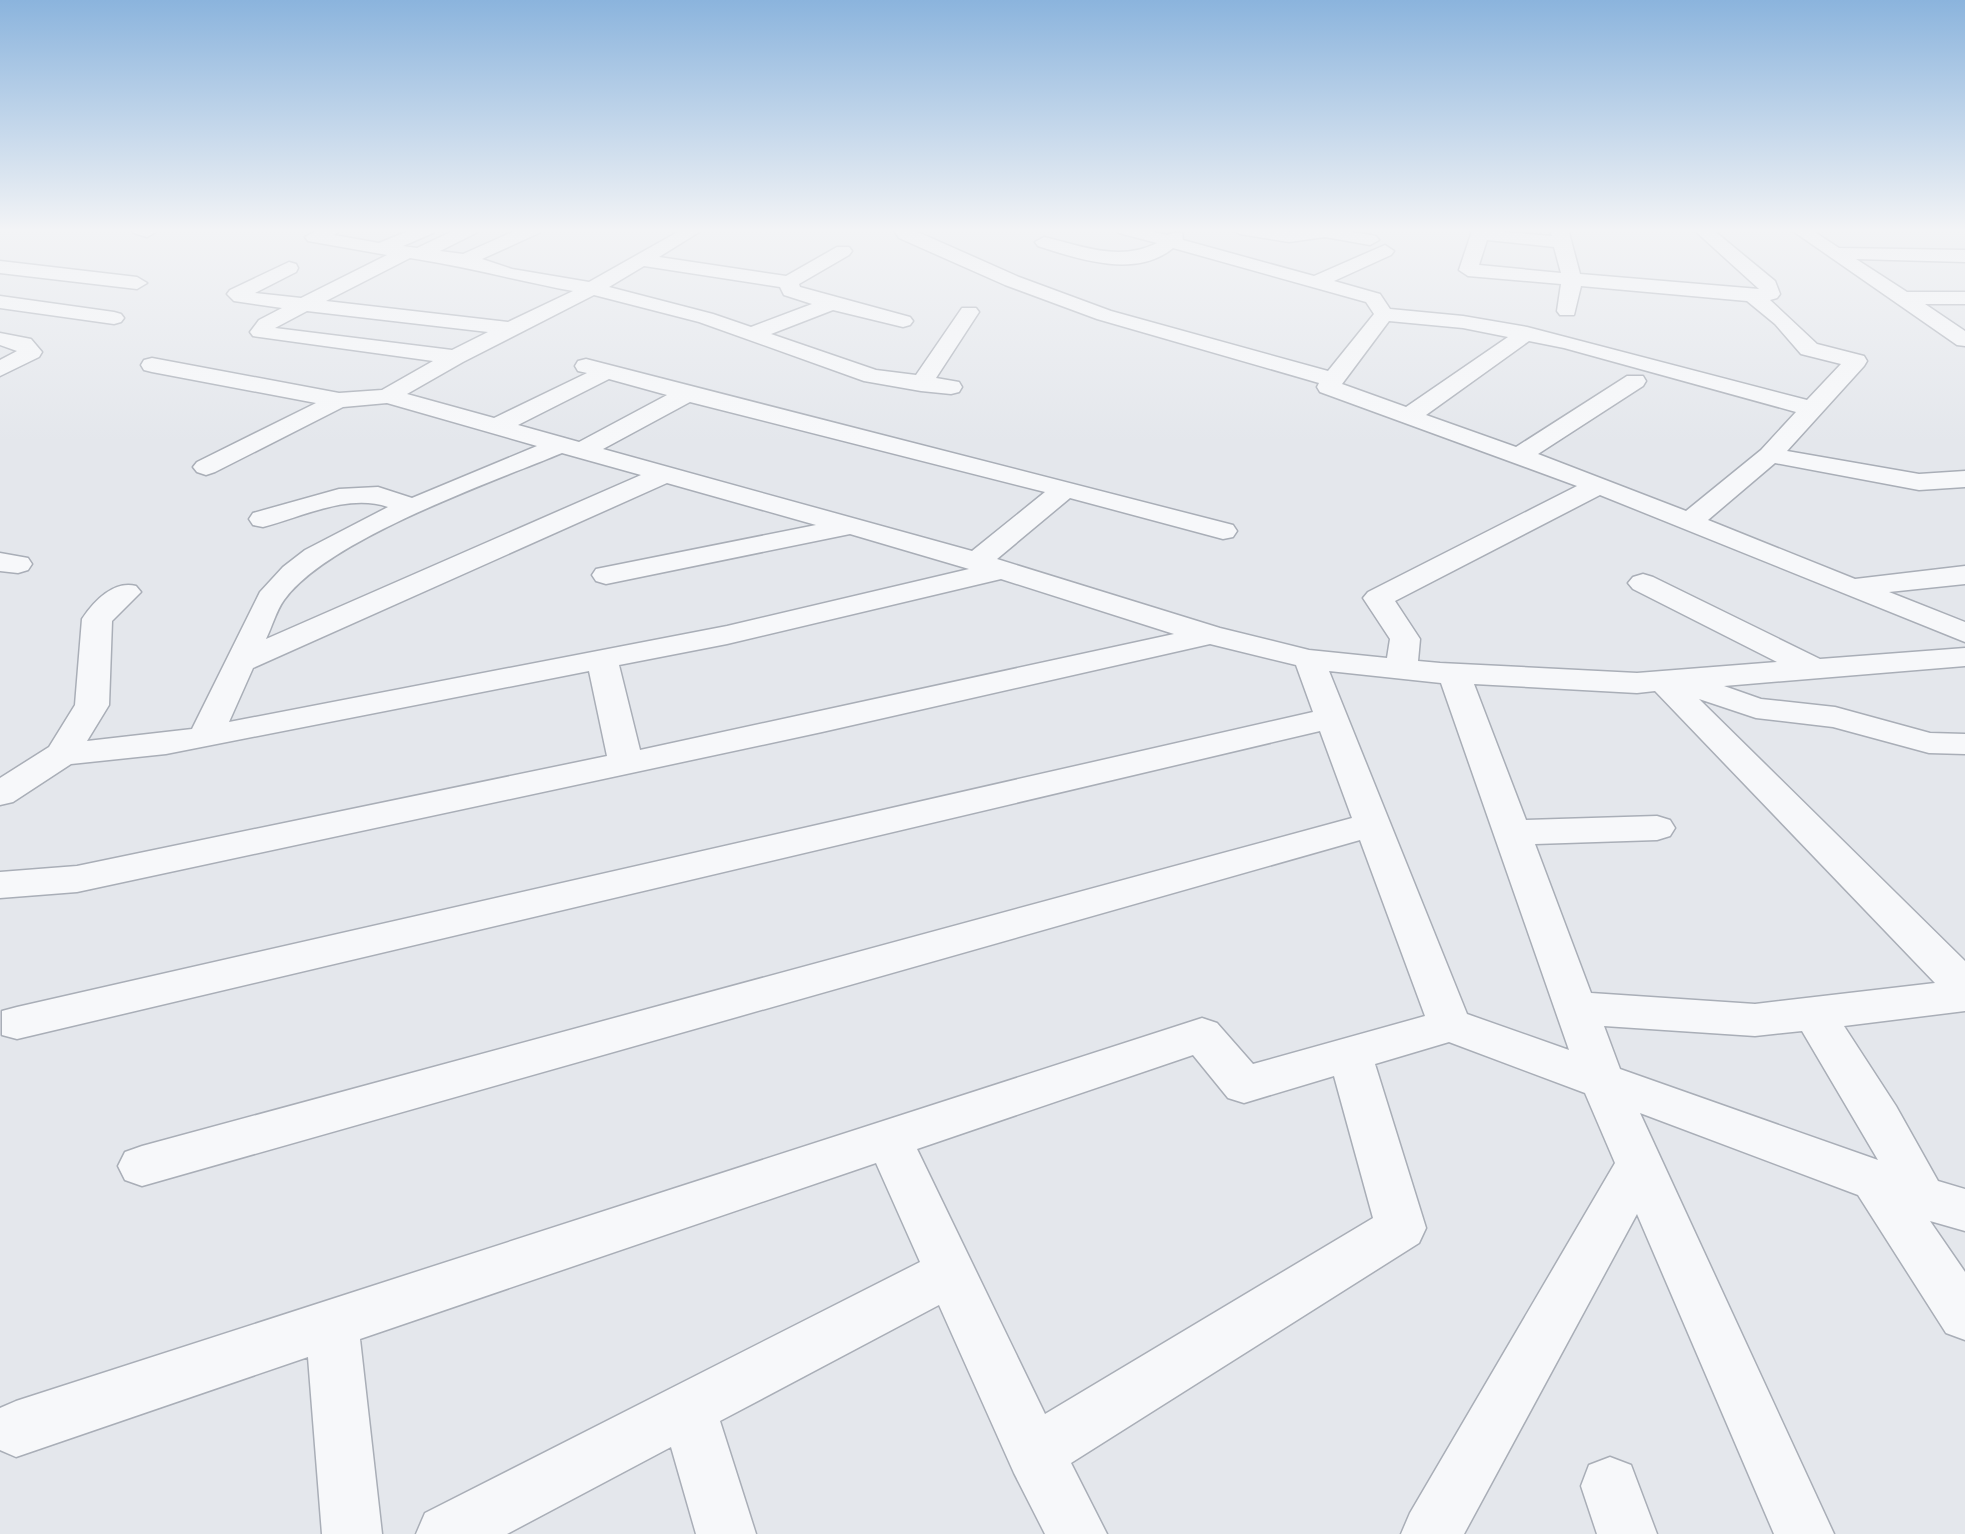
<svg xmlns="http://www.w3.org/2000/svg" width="1965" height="1534" font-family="Arial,sans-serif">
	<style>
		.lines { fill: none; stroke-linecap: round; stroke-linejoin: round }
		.street-casing { stroke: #a9aeb7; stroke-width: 3 }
		.street { fill: #f7f8fa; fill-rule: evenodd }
	</style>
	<rect width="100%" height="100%" fill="#e4e7ec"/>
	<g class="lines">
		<g class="street-casing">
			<path id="street" d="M131 229H154L156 232 147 237 134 233Z
				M319 229H342L334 235 379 243 413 229H436L433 233 403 246 417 248 457 229H479L476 233 440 251 463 254 519 229H542L539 233 482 259 512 269 589 282 683 229H704L659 257 786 276 837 247H849L852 251 849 255 799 284 800 287 910 317 913 321 910 325 903 327 833 310 771 334 876 370 916 375 962 308H976L979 312 936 378 959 382 962 387 959 392 951 394 921 391 864 381 699 322 594 295 463 362 407 394 494 418 587 373 578 371 575 366 578 361 586 359 1233 525 1237 531 1233 537 1223 539 1070 498 997 559 1220 628 1309 650 1387 658 1390 639 1363 598 1368 592 1577 486 1320 392 1317 387 1319 383 1097 319 1005 285 899 238 893 229H911L1019 277 1111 311 1328 371 1374 314 1366 302 1173 248C1136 279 1078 259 1038 246L1035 242 1044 237C1082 246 1119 262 1157 243L1119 233 1116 229H1143L1167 235 1176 232 1182 233 1183 240 1314 276 1385 245 1394 251 1391 255 1334 281 1380 294 1390 309 1463 316 1527 327 1807 400 1841 364 1801 354 1775 324 1747 301 1581 286 1574 315H1560L1557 311 1561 284 1468 276 1459 270 1471 234 1469 229 1552 236 1550 229H1568L1580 274 1759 289 1693 229H1712L1775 281 1780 294 1777 298 1770 300 1817 344 1864 356 1867 361 1864 366 1787 451 1919 474 1965 471V487L1919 490 1775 463 1708 520 1855 579 1965 566V584L1889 592 1965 622V642L1600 495 1395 601 1420 639 1418 661 1440 663 1637 673 1777 662 1633 589 1628 583 1633 577 1643 574 1653 577 1820 659 1965 648V666L1724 686 1761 699 1835 707 1930 733 1965 734V754L1929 753 1833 727 1756 718 1699 699 1965 961V1011L1844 1026 1896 1106 1938 1181 1965 1189V1231L1930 1221 1965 1272V1340L1946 1333 1858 1195 1640 1113 1834 1534H1774L1637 1214 1464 1534H1401L1410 1513 1615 1163 1585 1093 1449 1042 1375 1064 1426 1228 1419 1243 1071 1463 1107 1534H1045L1014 1473 939 1305 720 1421 756 1534H696L671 1447 507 1534H416L425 1513 920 1262 876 1163 360 1339 382 1534H322L308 1357 16 1457 0 1450V1408L16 1401 1202 1018 1217 1023 1253 1064 1425 1016 1360 840 142 1186 125 1180 118 1166 125 1152 142 1146 1352 818 1320 731 17 1039 2 1035V1011L17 1007 1313 712 1296 665 1210 644 822 732 77 892 0 898V872L77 866 607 756 589 671 166 754 71 764 13 802 0 805V778L49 747 75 705 82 619C94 601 114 580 136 586L141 592 112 621 109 705 87 741 192 729 260 592 283 567 305 550 388 507C348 493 302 517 263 527L253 525 249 519 253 513 339 489 378 487 412 498 537 446 387 403 343 407 215 472 206 475 197 472 193 467 197 462 316 403 152 372 144 370 141 365 144 360 152 358 339 393 382 390 433 361 253 336 250 332 259 320 282 308 234 301 227 294 230 290 289 262 296 264 298 268 296 272 255 293 301 298 387 255 308 241 305 237ZM1487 240 1554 247 1561 273 1479 265ZM410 258C465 266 518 281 573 291L508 322 326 301ZM644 266 780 287 784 295 812 304 751 327 713 314 609 287ZM307 311 488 332 452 350 275 328ZM1389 321 1463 328 1508 337 1406 407 1342 384ZM1529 341 1564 348 1796 412 1761 450 1686 511 1538 454 1643 386 1646 381 1643 376H1627L1516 447 1426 415ZM609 379 667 395 579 442 518 425ZM690 402 1045 492 972 551 603 449ZM562 453 641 475 266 639C272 627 276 611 284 600 328 539 490 483 562 453ZM667 483 816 525 596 569 592 575 596 581 606 584 850 534 969 569 727 626 229 722 253 668ZM1001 579 1174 634 640 750 619 665 727 644ZM1329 671 1441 683 1569 1050 1467 1014ZM1474 684 1637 693 1655 691 1935 983 1755 1004 1591 993 1535 844 1657 840 1670 836 1675 828 1670 820 1657 816 1526 820ZM1604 1026 1755 1036 1802 1031 1878 1160 1620 1069ZM1193 1055 1228 1098 1244 1103 1334 1076 1373 1218 1045 1414 917 1149Z
				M1231 229H1270L1289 232 1336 229 1376 236 1379 240 1370 245 1325 237 1289 242 1240 234Z
				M1790 229H1810L1839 248 1965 250V262L1856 259 1907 292H1965V304H1925L1965 331V346L1957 345Z
				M0 261 137 277 147 283 137 289 0 273Z
				M0 296 114 312 121 314 124 318 121 322 114 324 0 308Z
				M0 333 31 339 42 352 39 357 0 376V360L17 351 0 345Z
				M0 553 28 558 32 564 28 570 18 573 0 571Z
				M1610 1457 1631 1465 1657 1534H1597L1581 1486 1589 1465Z"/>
		</g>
		<use href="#street" class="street"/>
	</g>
	<linearGradient id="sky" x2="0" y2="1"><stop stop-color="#8bb4dd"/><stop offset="0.52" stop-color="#f3f4f6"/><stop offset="1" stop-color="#f3f4f6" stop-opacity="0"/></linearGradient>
	<rect width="1965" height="443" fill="url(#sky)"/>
</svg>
